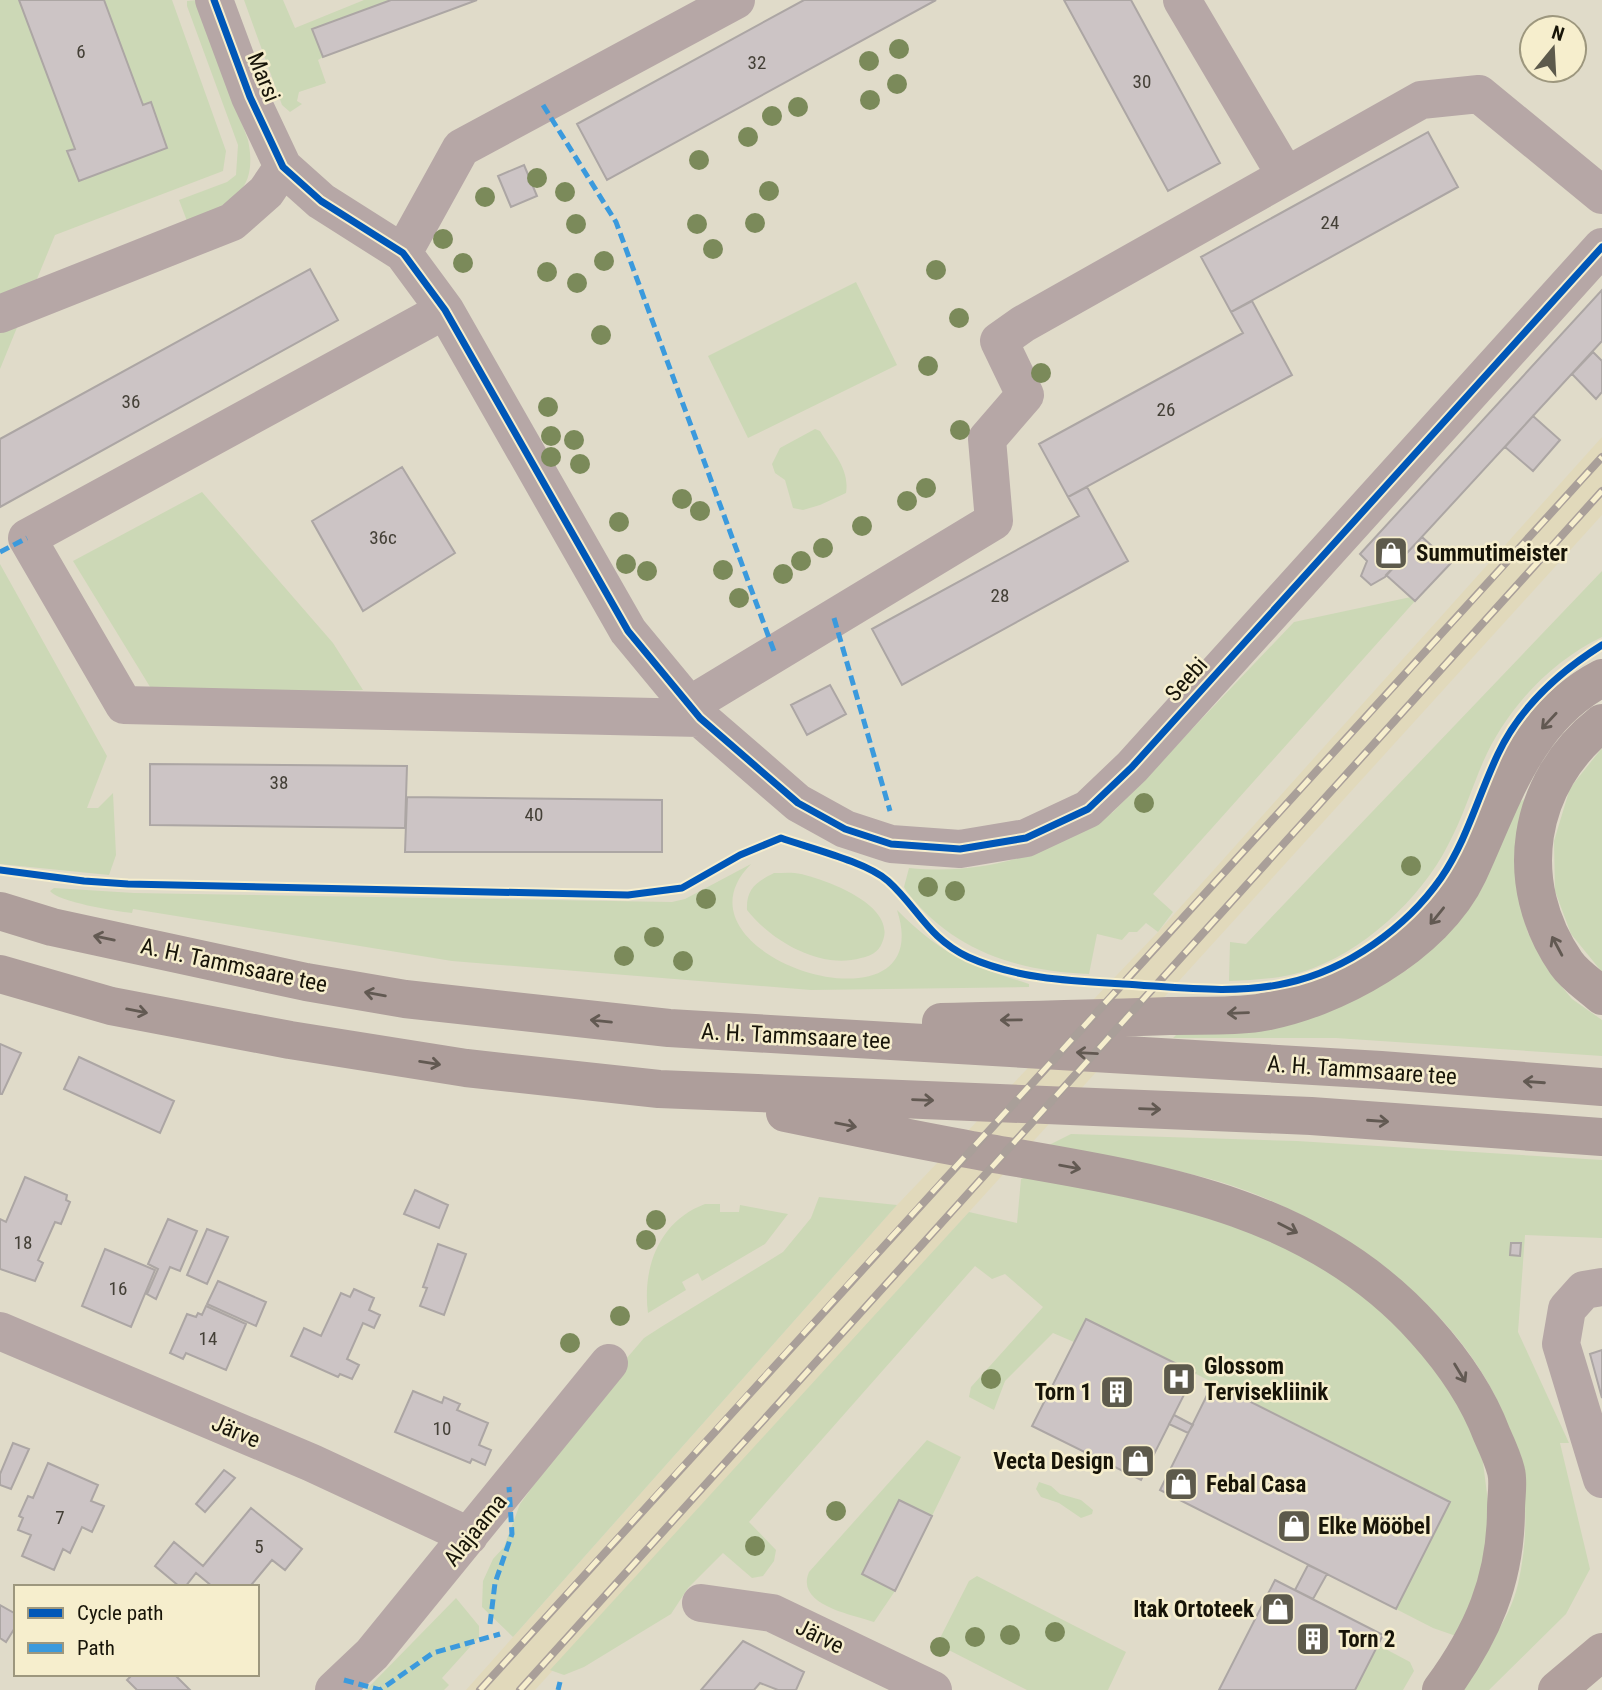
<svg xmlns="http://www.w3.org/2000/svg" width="1602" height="1690" font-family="'Roboto Condensed',sans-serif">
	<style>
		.built { fill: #e1d9bb }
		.green { fill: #ccd8b6 }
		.building { fill: #ccc4c5; stroke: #aca6a4; stroke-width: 2 }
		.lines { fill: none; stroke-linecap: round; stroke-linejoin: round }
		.minor { stroke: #b6a7a6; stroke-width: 38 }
		.major { stroke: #ae9e9b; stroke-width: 38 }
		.highway { stroke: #b1a09d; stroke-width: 38 }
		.rail-casing { stroke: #a99f99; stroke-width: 8 }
		.rail { stroke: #f6eecd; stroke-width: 5; stroke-dasharray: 16; stroke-linecap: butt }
		.quiet { stroke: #3b9add; stroke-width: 5; stroke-dasharray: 10 5; stroke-linecap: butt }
		.cycleway-casing { stroke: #f6eecd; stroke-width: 11 }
		.cycleway { stroke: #0057b8; stroke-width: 7 }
		.tree { fill: #7b8a5a }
		.oneway { stroke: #625952 }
		.labels { text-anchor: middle; stroke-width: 5; stroke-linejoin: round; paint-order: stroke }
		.number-label { font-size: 19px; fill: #444037 }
		.street-label { font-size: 23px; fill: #171408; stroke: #f6eecd }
		.poi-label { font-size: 23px; font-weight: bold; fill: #171408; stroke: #f6eecd; text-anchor: start }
	</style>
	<rect width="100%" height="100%" fill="#e0dbc9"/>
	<path class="built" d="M1602 437V515L535 1690H466L897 1205 1158 932Z"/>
	<path class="green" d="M0 0H172L226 151 223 171 55 235 0 369Z
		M197 0 248 140C259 192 230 205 187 221L179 200 227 182 236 175 238 145 187 6V1Z
		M244 0H283L295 28 364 0H391L312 29 323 57 318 60 326 83 299 92 297 101 302 104 290 112 282 105Z
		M856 282 897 365 748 438 708 356Z
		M815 429 820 431C832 452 850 468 846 493L820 505 803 510 793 508 785 480 775 473 772 464 780 448Z
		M202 492 333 643 363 690 155 695 73 561Z
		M0 564 107 756 87 808H98L113 793 116 855 109 875 0 864Z
		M1602 571V637C1550 662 1506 709 1483 762 1471 790 1462 819 1448 845 1421 899 1361 954 1302 972 1279 979 1253 980 1229 981L1230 942 1246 944Z
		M1411 597 1415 601 1153 894 1173 912 1158 932 1146 923 1137 932H1129L1122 940 1097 934 1089 974C1017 971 953 951 907 892L904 887 909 868C985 876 1050 854 1113 812L1294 622Z
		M1602 748V972L1571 934 1555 891 1554 841 1570 788Z
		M1528 796 1516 885 1528 933 1549 971 1572 999 1602 1020V1056L1336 1038H1173L1182 1029 1344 1003 1407 970 1449 930 1481 888 1518 804Z
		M751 864C659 956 941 1044 897 910 943 956 969 965 1029 984V987L811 990 452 961 133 909 132 913C115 911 58 902 50 891L54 888 134 893 672 902 685 899Z
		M774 873C783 873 793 872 801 874 827 880 899 906 882 943 878 953 870 956 861 958 821 970 771 941 747 910 746 889 756 882 774 873Z
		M1071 1134 1297 1141 1602 1160V1238L1525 1235 1518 1332 1569 1443H1560L1590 1569 1566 1614 1489 1690H1458C1480 1657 1509 1623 1518 1584 1560 1400 1416 1261 1260 1196 1193 1168 1119 1162 1049 1145Z
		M1028 1176 1218 1217 1304 1253 1391 1315 1461 1404 1483 1462 1490 1518 1484 1564 1471 1611 1456 1636 1433 1628 1396 1609 1450 1502 1087 1319 1074 1342 1053 1333 1005 1381 994 1410 969 1397 971 1387 1043 1307 1005 1274 992 1279 975 1266 749 1522 776 1550 774 1561 763 1576 752 1578 723 1553 688 1588 671 1614 584 1667 564 1675 550 1670 969 1212 1017 1223 1021 1179Z
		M819 1197 897 1205 513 1637 482 1607 483 1581 493 1559 504 1547 520 1504 626 1359 644 1338 661 1327 783 1252 811 1218Z
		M705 1204H720V1212H739L740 1205 788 1214 765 1244 702 1281 698 1273 682 1282 686 1290 648 1313C642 1268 659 1221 705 1204Z
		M927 1440 961 1457 932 1516 899 1500 862 1574 895 1591 874 1622C851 1614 795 1605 809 1572Z
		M1039 1482 1051 1486 1060 1494 1081 1500 1093 1510 1092 1514 1081 1518 1059 1503 1041 1497 1036 1489Z
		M977 1576 1126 1652 1108 1690H1027L937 1644 969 1581Z
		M456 1598 479 1626V1637L442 1678 449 1685 444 1690H366Z
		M1378 1645 1410 1662 1414 1671 1403 1690H1355Z"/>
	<path class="building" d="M19 0H104L143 105 151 102 167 148 79 181 67 151 75 149Z
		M391 0H477L323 57 312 29Z
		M804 0H936L607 180 577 124Z
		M1064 0H1131L1220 163 1168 191Z
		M1428 132 1458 187 1231 312 1201 257Z
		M524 165 537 196 511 207 498 176Z
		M310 269 338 320 0 507V439Z
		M1602 290V341L1385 577 1371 585 1361 576 1367 561 1360 554Z
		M1252 301 1292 375 1068 497 1039 444 1243 333 1231 312Z
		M1593 352 1602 361V392L1596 399 1572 374Z
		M1533 416 1560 440 1533 471 1505 447Z
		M402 467 455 553 363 611 312 521Z
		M1087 487 1128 561 902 685 872 629 1079 516 1068 497Z
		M1422 537 1451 563 1415 601 1386 575Z
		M830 685 846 714 807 735 791 705Z
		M150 764 407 766 405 828 150 825Z
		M407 797 662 800V852H405Z
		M0 1044 21 1053 2 1094H0Z
		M79 1057 174 1101 160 1133 64 1089Z
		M25 1177 67 1195 66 1200 70 1202 61 1224 55 1222 38 1260 43 1263 35 1281 0 1269V1219L6 1222Z
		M415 1190 448 1205 439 1228 404 1214Z
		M168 1219 197 1231 180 1271 170 1267 156 1299 147 1294 158 1269 148 1264Z
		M207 1229 228 1237 207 1284 187 1275Z
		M1511 1243H1521L1520 1256 1510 1255Z
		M438 1244 466 1254 444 1315 420 1306 427 1288 423 1287Z
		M105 1249 155 1270 131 1327 82 1306Z
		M218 1281 266 1302 256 1326 207 1304Z
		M354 1289 374 1298 369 1310 380 1315 374 1328 363 1323 347 1359 359 1365 352 1379 340 1374 338 1377 291 1356 304 1328 321 1336 341 1293 350 1297Z
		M206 1306 246 1324 226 1370 186 1353 183 1359 170 1353 187 1314 196 1317 198 1313 202 1315Z
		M1086 1319 1195 1373 1141 1480 1032 1426Z
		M1602 1350V1398L1590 1354Z
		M1213 1383 1450 1502 1396 1609 1160 1490Z
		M413 1391 442 1403 444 1397 460 1404 457 1410 488 1423 479 1445 491 1450 485 1465 472 1459 470 1463 395 1432Z
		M1174 1415 1193 1425 1188 1433 1169 1424Z
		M13 1443 29 1449 11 1489 0 1485V1474Z
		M48 1463 98 1485 91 1501 104 1506 92 1532 82 1527 70 1553 63 1549 54 1570 22 1556 31 1535 18 1530 23 1518 19 1516 28 1496 33 1498Z
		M224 1470 235 1478 205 1512 196 1504Z
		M899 1500 932 1516 895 1591 862 1574Z
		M251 1508 302 1549 285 1570 272 1560 252 1584 255 1587H213L196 1573 185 1587H180L155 1566 174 1542 203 1566Z
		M1308 1565 1327 1574 1313 1599 1295 1590Z
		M1275 1580 1383 1635 1355 1690H1219Z
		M0 1605 16 1614V1626L6 1642 0 1638Z
		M743 1641 804 1672 796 1690H778L760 1683 754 1690H701Z
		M133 1674H174L190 1690H137L127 1680Z"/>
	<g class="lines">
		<path class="minor" d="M214 0 250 97 283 167 321 201 403 253 445 310 628 631 700 718 798 803 845 829 891 844 960 849 1026 838 1088 809 1132 767 1602 247
			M1182 0 1286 176 1421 100 1479 94 1602 195
			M403 253 461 148 736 0
			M445 310 27 538 124 705 700 718
			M0 314 232 222 266 192 283 167
			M688 706 994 521 987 439 1025 395 999 341 1023 324 1286 176
			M1602 1287 1584 1290 1567 1309 1561 1344 1602 1479
			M0 1331 312 1463 469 1536
			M701 1603 772 1613 933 1690
			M334 1690 372 1654 609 1363"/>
		<path class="major" d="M1602 723C1526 783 1511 883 1566 963 1575 976 1591 986 1602 996
			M0 911 52 927 306 982 405 999 669 1028 1381 1070 1602 1087
			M0 974 111 1006 290 1040 466 1068 659 1089 1311 1116 1602 1137
			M941 1022C1017 1020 1093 1019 1169 1016 1198 1015 1229 1017 1258 1013 1333 1001 1435 945 1468 874 1502 801 1525 718 1602 678
			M785 1113C853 1127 921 1141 989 1153 1149 1181 1311 1202 1425 1330 1453 1361 1477 1395 1492 1435 1497 1446 1503 1459 1506 1471 1509 1482 1506 1497 1506 1509 1506 1580 1482 1634 1441 1690"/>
		<path class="highway" d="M1557 1690 1602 1652"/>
		<g class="rail-casing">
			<path id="rail" d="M480 1690C852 1278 1229 869 1602 457
				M520 1690 1602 491"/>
		</g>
		<use href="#rail" class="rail"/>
		<path class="quiet" d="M543 105 616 222 775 654
			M0 552 27 538
			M834 618 890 811
			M490 1624 495 1583 512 1534 509 1487
			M344 1680 380 1690 433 1653 500 1634
			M558 1690 560 1682"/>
		<g class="cycleway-casing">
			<path id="cycleway" d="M214 0 250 97 283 167 321 201 403 253 445 310 628 631 700 718 798 803 845 829 891 844 960 849 1026 838 1088 809 1132 767 1602 247
				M0 870 84 881 128 884 628 895 682 888 740 855 781 838C809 848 867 862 888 881 918 908 928 938 968 957 1017 979 1071 981 1123 984 1176 987 1235 995 1287 983 1347 970 1406 928 1441 878 1467 840 1478 796 1498 754 1520 707 1559 672 1602 645"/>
		</g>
		<use href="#cycleway" class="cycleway"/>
	</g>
	<g class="tree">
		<circle cx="899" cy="49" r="10"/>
		<circle cx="869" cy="61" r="10"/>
		<circle cx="897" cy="84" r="10"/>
		<circle cx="870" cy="100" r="10"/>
		<circle cx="798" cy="107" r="10"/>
		<circle cx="772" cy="116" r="10"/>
		<circle cx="748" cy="137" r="10"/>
		<circle cx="699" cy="160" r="10"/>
		<circle cx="537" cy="178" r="10"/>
		<circle cx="769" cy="191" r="10"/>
		<circle cx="565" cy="192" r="10"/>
		<circle cx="485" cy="197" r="10"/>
		<circle cx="755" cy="223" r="10"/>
		<circle cx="576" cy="224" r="10"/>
		<circle cx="697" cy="224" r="10"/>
		<circle cx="443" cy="239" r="10"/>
		<circle cx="713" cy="249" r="10"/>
		<circle cx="604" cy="261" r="10"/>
		<circle cx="463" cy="263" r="10"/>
		<circle cx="936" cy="270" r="10"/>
		<circle cx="547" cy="272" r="10"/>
		<circle cx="577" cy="283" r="10"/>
		<circle cx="959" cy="318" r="10"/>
		<circle cx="601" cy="335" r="10"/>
		<circle cx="928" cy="366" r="10"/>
		<circle cx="1041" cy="373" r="10"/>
		<circle cx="548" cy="407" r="10"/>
		<circle cx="960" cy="430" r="10"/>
		<circle cx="551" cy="436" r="10"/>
		<circle cx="574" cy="440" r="10"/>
		<circle cx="551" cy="457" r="10"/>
		<circle cx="580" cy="464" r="10"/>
		<circle cx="926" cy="488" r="10"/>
		<circle cx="682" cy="499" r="10"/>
		<circle cx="907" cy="501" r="10"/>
		<circle cx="700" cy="511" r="10"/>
		<circle cx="619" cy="522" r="10"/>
		<circle cx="862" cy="526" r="10"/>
		<circle cx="823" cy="548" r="10"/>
		<circle cx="801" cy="561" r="10"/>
		<circle cx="626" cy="564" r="10"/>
		<circle cx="723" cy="570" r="10"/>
		<circle cx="647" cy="571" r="10"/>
		<circle cx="783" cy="574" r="10"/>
		<circle cx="739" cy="598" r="10"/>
		<circle cx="1144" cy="803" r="10"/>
		<circle cx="1411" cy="866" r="10"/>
		<circle cx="928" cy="887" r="10"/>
		<circle cx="955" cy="891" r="10"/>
		<circle cx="706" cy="899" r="10"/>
		<circle cx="654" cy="937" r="10"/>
		<circle cx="624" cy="956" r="10"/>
		<circle cx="683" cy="961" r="10"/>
		<circle cx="656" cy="1220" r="10"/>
		<circle cx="646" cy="1240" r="10"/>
		<circle cx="620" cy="1316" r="10"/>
		<circle cx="570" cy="1343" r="10"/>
		<circle cx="991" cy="1379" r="10"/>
		<circle cx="836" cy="1511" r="10"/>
		<circle cx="755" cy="1546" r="10"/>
		<circle cx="1055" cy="1632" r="10"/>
		<circle cx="1010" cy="1635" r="10"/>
		<circle cx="975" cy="1637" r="10"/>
		<circle cx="940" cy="1647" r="10"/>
	</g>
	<defs><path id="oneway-shaft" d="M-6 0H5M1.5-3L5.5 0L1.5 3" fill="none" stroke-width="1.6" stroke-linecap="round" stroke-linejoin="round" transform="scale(1.75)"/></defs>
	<g class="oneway">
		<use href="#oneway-shaft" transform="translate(1549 721) rotate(133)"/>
		<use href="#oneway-shaft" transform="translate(1437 916) rotate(129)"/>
		<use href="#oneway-shaft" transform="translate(104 938) rotate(-168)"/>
		<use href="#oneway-shaft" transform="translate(1557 946) rotate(-118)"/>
		<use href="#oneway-shaft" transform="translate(375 994) rotate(-170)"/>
		<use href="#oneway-shaft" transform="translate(137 1011) rotate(11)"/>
		<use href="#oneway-shaft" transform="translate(1238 1013) rotate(178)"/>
		<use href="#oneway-shaft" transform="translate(1011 1020) rotate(179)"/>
		<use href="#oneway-shaft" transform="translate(601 1021) rotate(-174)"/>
		<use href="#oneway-shaft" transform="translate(1087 1053) rotate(-177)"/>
		<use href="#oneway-shaft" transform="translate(430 1063) rotate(9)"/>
		<use href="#oneway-shaft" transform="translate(1534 1082) rotate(-176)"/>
		<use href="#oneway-shaft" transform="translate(923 1100) rotate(2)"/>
		<use href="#oneway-shaft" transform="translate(1150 1109) rotate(2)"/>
		<use href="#oneway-shaft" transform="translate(1378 1121) rotate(4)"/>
		<use href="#oneway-shaft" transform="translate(846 1125) rotate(11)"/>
		<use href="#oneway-shaft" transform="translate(1070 1167) rotate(10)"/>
		<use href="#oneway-shaft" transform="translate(1288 1228) rotate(27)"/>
		<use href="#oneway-shaft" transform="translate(1460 1373) rotate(59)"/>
	</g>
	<defs>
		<g id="shop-square" transform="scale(1.75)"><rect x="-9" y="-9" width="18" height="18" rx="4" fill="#5d5a4c" stroke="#f6eecd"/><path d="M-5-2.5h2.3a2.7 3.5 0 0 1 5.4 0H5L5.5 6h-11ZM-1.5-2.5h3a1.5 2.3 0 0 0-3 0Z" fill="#fff"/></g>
		<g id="hospital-square" transform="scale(1.75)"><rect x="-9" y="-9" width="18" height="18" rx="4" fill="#5d5a4c" stroke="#f6eecd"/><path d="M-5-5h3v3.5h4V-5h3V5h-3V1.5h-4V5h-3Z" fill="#fff"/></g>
		<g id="building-square" transform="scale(1.75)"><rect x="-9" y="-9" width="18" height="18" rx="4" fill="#5d5a4c" stroke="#f6eecd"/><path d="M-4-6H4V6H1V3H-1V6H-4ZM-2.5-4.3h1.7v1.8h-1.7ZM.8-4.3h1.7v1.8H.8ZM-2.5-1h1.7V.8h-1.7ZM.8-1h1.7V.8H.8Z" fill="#fff"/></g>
	</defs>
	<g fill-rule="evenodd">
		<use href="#shop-square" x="1391" y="553"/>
		<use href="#hospital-square" x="1179" y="1379"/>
		<use href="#building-square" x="1117" y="1392"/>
		<use href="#shop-square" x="1138" y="1461"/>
		<use href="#shop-square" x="1181" y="1484"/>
		<use href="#shop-square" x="1294" y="1526"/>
		<use href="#shop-square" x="1278" y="1609"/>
		<use href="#building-square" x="1313" y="1639"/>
	</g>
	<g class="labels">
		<g class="number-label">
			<text x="81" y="58">6</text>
			<text x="757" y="69">32</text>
			<text x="1142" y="88">30</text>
			<text x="1330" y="229">24</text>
			<text x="131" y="408">36</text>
			<text x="1166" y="416">26</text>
			<text x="383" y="544">36c</text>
			<text x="1000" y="602">28</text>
			<text x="279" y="789">38</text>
			<text x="534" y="821">40</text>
			<text x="23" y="1249">18</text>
			<text x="118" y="1295">16</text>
			<text x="208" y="1345">14</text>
			<text x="442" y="1435">10</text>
			<text x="60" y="1524">7</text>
			<text x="259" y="1553">5</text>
		</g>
		<g class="street-label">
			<text transform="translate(264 77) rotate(68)" y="8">Marsi</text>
			<text transform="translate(1186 679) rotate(-48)" y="8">Seebi</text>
			<text transform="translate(234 965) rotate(12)" y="8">A. H. Tammsaare tee</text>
			<text transform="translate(796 1036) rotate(3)" y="8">A. H. Tammsaare tee</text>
			<text transform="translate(1362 1070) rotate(4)" y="8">A. H. Tammsaare tee</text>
			<text transform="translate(236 1431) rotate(23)" y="8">Järve</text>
			<text transform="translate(475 1530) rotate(-51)" y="8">Alajaama</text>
			<text transform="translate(820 1636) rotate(26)" y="8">Järve</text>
		</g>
		<g class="poi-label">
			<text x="1416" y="561">Summutimeister</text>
			<text x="1204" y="1374">Glossom<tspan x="1204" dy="26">Tervisekliinik</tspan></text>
			<text x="1092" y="1400" text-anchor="end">Torn 1</text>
			<text x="1114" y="1469" text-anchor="end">Vecta Design</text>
			<text x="1206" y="1492">Febal Casa</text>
			<text x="1318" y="1534">Elke Mööbel</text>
			<text x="1254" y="1617" text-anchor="end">Itak Ortoteek</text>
			<text x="1338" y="1647">Torn 2</text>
		</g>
	</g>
	<rect x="14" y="1585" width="245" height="91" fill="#f6eecd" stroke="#9d977e" stroke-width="2"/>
	<rect x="28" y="1608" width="35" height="10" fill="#0057b8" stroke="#9d977e" stroke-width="2"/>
	<text x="77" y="1620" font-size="21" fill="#171408">Cycle path</text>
	<rect x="28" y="1643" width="35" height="10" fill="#3b9add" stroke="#9d977e" stroke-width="2"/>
	<text x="77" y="1655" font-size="21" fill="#171408">Path</text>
	<g transform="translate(1553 49) rotate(18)"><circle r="33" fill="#f6eecd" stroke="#9d977e" stroke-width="2"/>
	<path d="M0-5L12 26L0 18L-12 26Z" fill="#5d5a4c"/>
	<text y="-10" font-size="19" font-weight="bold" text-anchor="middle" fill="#171408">N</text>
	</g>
</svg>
